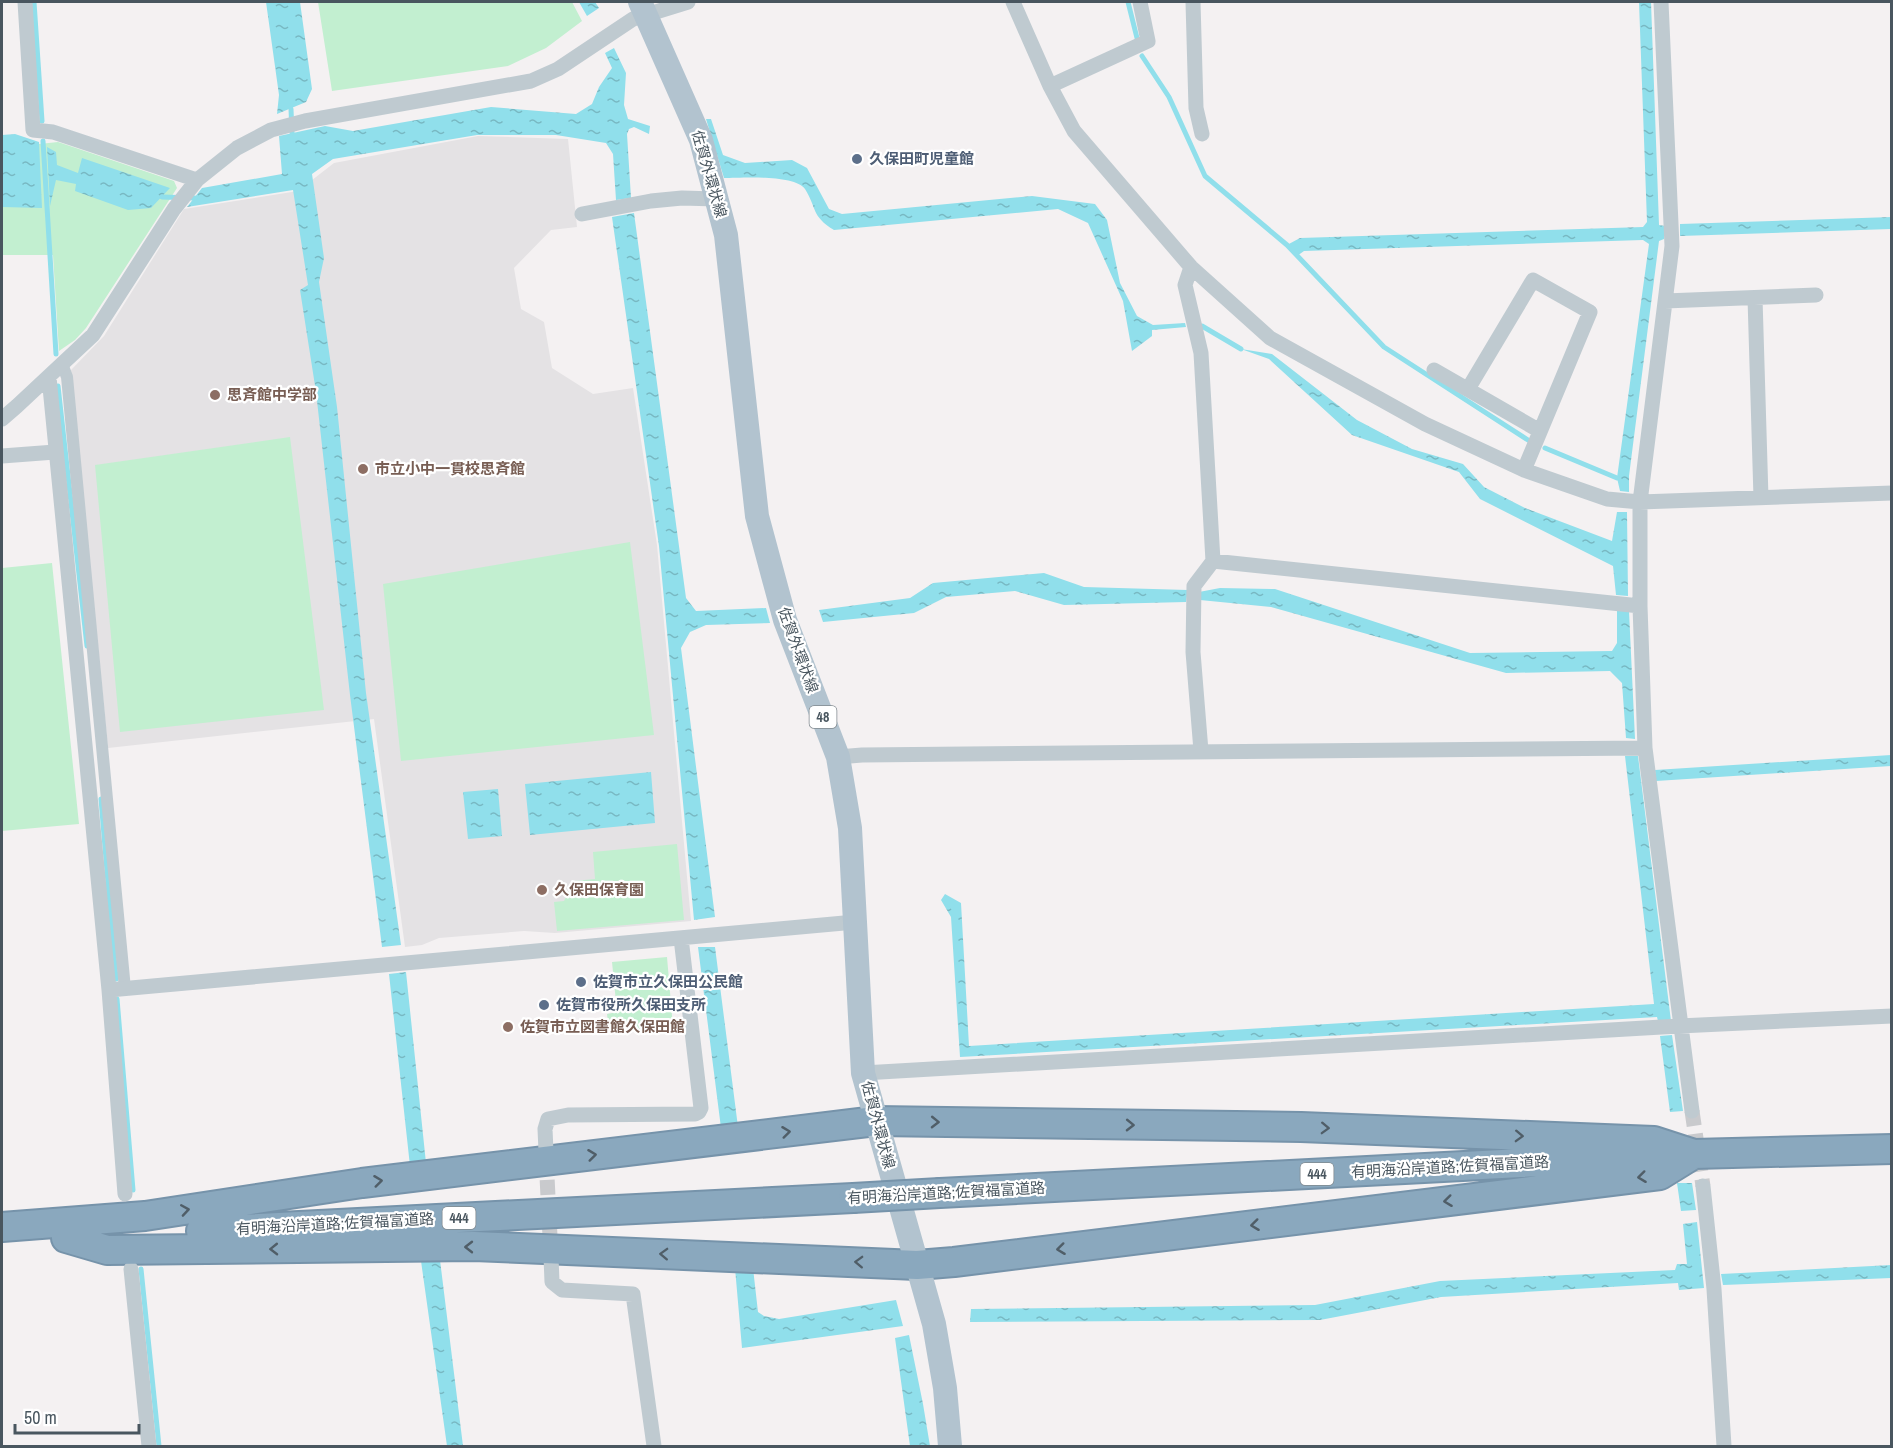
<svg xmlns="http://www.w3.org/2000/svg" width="1893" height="1448" font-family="'Archivo Narrow','Noto Sans JP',sans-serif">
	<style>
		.education { fill: #e4e2e4 }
		.park { fill: #c2efd0 }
		.water { fill: url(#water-ripples) }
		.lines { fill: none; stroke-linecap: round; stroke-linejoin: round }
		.stream { stroke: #90dfeb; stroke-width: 5 }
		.minor-tunnel { stroke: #c9cacd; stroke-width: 15; stroke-dasharray: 15 8; stroke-linecap: butt }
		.motorway-casing { stroke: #7693aa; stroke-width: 32 }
		.pedestrian { stroke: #bfcad0; stroke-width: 12 }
		.minor { stroke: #bfcad0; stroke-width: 15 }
		.primary { stroke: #b2c3cf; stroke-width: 24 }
		.motorway { stroke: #8aa8be; stroke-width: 28 }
		.motorway-bridge-casing { stroke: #7693aa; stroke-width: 32; stroke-linecap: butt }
		.motorway-bridge { stroke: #8aa8be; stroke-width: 28 }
		.oneway { stroke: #505e68 }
		.service-dot { fill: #5c6f8a; stroke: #fff; stroke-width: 2 }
		.education-dot { fill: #8d6e63; stroke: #fff; stroke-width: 2 }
		.labels { text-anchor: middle; stroke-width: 4.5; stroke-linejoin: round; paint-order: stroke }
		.shield { fill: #fff; stroke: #80898f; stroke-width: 1.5 }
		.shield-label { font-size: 14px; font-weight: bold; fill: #49565f }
		.service-label { font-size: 15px; font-weight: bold; fill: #4e5e75; stroke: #fff; text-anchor: start }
		.street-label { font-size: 15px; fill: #49565f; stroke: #fff }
		.education-label { font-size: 15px; font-weight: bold; fill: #785e54; stroke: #fff; text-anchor: start }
	</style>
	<defs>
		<pattern id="water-ripples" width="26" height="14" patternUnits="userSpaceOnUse" patternTransform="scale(1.5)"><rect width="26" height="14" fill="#90dfeb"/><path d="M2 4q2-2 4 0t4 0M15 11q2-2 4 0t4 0" fill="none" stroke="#78b8c2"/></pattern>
	</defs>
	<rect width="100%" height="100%" fill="#f4f1f2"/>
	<path class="education" d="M478 136 568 139 577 227 551 230 514 268 521 309 544 322 552 368 593 394 633 388 657 545 691 921 555 933 524 931 439 938 422 945 405 947 374 719 108 748 71 370 104 336 184 209 298 191 334 163Z"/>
	<path class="park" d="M318 2H572L582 21 546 48 508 66 332 91Z
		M58 142 174 181 177 188 86 328 75 340 59 351 53 255H2V148Z
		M290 437 324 710 120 732 95 465Z
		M630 542 654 735 401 761 383 584Z
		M52 563 79 824 2 831V568Z
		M677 844 684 920 557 931 554 902 564 901 574 881 595 879 593 852Z
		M667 957 673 1027 609 1033 607 1014 617 1012 612 962Z"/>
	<path class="water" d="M266 2H300L312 89 306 102 277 114 279 95Z
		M579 2H595L599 8 587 16Z
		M1639 2H1651L1659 225 1665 226 1664 239 1659 241 1629 476V492L1620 491 1617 478 1649 244 1643 240 1304 251 1297 256 1287 245 1300 238 1643 227 1647 222Z
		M614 48 626 73 624 105 628 119 650 126 649 134 634 127 629 129 627 134 631 198 616 200 613 154 606 143 556 135H477L333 159 312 174 324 258 319 282 337 407 366 693 401 945 382 947 350 695 316 392 300 290 308 285 293 190 187 207 202 188 282 174 279 136 325 126 353 131 491 107 576 114 592 104 599 87 612 68 605 53Z
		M706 119H711L723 155 745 163 792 160 807 168 829 209 842 214 1032 196 1095 204 1107 220 1120 283 1137 316 1153 325 1185 323 1186 327 1152 330V336L1132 351 1123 301 1088 223 1058 209 834 230C811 216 817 208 805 189 795 174 742 178 724 178Z
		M15 134 39 142 42 208 2 207V135Z
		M47 147 56 152 57 165 78 173 82 158 170 188 151 208 128 210 75 191 76 184 56 180 50 206Z
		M634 213 686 598 696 611 766 608 770 623 706 625 690 632 681 648 715 917 694 920 659 546 612 217Z
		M1892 217 1891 229 1680 236V224Z
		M1241 349 1272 354 1357 420 1412 449 1463 464 1484 487 1525 508 1612 541 1617 512H1627L1628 596 1616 595 1613 566 1480 499 1459 472 1352 435 1269 359Z
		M1044 573 1084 587 1188 590 1186 602 1064 605 1015 591 946 597 914 613 823 622 819 610 910 598 933 583Z
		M1220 588 1275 589 1470 653 1612 651 1617 643V610L1629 611 1635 739 1626 738 1622 683 1610 671 1506 673 1271 607 1200 600 1199 592Z
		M1891 755V766L1656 781 1655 770Z
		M1625 756H1638L1671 1021H1658L1657 1017 960 1057 951 917 941 900 945 894 961 903 969 1046 1654 1004Z
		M651 772 655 823 530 835 525 784Z
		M498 789 502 836 468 839 463 792Z
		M698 947H715L738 1127 721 1128Z
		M406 972 426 1163 410 1166 389 974Z
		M1672 1035 1683 1111 1670 1112 1660 1036Z
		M1677 1183H1692L1696 1210 1681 1211Z
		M1697 1222 1704 1288 1679 1290 1678 1283 1441 1297 1320 1320 970 1322 971 1309 1315 1305 1440 1281 1675 1270 1677 1264H1687L1683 1224Z
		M440 1260 463 1446H447L421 1261Z
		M1891 1265V1278L1723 1285 1721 1274Z
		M735 1268H753L758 1312 764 1316 779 1319 896 1300 903 1326 742 1348Z
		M909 1335 923 1404 930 1446H910L895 1338Z"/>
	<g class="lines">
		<path class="stream" d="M34 2 42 121
			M1128 2 1137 38
			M1142 56 1169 97 1205 176 1287 245 1384 347 1528 440
			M291 109 292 133
			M43 141 56 354
			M162 197 195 198
			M1202 326 1241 349
			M58 386 87 646
			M1545 448 1617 478
			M101 799 116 979
			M117 999 133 1190
			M141 1269 159 1446"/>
		<path class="minor-tunnel" d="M1692 1111 1703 1186
			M546 1157 551 1256"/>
		<g class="motorway-casing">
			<path id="motorway" d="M940 1193 1694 1154 1892 1149
				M2 1227 145 1216 362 1183 876 1121 1301 1127 1654 1141 1694 1154
				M201 1231 853 1198
				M66 1238 107 1250 474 1246 917 1265 954 1262 1660 1175 1694 1154"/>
		</g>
		<path class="pedestrian" d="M62 364 67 377 125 989"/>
		<path class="minor" d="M25 2 33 130 53 132 197 180
			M1013 2 1050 86 1074 131 1191 267 1270 338 1425 424 1524 470 1607 499 1640 502 1892 493
			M1193 2 1196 108 1202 134
			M1661 2 1672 246 1640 502V606L1645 748 1692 1111
			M1050 86 1148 41 1140 2
			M582 214 651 201 682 198 716 199
			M1191 267 1185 285 1201 353 1213 561 1194 586 1193 652 1201 751
			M1755 298 1761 498
			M1665 301 1816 295
			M1434 370 1540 431
			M49 377 109 990 125 1194
			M1468 389 1533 280 1590 312 1524 470
			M2 419 17 406 93 335 174 209 197 180 237 148 271 130 305 121 531 81 558 69 633 19 688 2
			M2 456 55 452
			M1213 561 1640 606
			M838 757 862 755 1645 748
			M109 990 855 922
			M863 1073 1679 1026 1892 1016
			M546 1151 545 1129 548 1119 568 1115 695 1114 699 1112 701 1108 681 938
			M1703 1186 1714 1289 1724 1446
			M551 1257 552 1282 562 1290 633 1294 654 1446
			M131 1269 149 1446"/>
		<path class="primary" d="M640 2 701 140 726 235 757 516 785 620 838 757 850 828 863 1073 934 1324 945 1388 950 1446"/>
		<use href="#motorway" class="motorway"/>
		<g class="motorway-bridge-casing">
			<path id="motorway-bridge" d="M853 1198 940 1193"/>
		</g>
		<use href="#motorway-bridge" class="motorway-bridge"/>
	</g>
	<defs><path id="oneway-chevron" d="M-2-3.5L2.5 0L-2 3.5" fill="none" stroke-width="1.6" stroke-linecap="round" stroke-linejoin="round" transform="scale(1.5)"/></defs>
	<g class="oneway">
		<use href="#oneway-chevron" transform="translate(935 1122) rotate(1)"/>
		<use href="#oneway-chevron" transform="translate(1130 1125) rotate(1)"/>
		<use href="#oneway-chevron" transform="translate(1325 1128) rotate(2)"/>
		<use href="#oneway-chevron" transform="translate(786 1132) rotate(-7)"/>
		<use href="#oneway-chevron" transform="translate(1519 1136) rotate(2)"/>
		<use href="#oneway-chevron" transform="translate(592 1155) rotate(-7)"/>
		<use href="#oneway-chevron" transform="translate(1642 1177) rotate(173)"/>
		<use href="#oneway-chevron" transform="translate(378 1181) rotate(-7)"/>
		<use href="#oneway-chevron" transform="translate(1448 1201) rotate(173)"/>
		<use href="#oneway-chevron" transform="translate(185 1210) rotate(-9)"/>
		<use href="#oneway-chevron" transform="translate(1255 1225) rotate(173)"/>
		<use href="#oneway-chevron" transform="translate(469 1247) rotate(-180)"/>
		<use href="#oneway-chevron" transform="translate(274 1249) rotate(179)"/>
		<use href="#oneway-chevron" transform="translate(1061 1249) rotate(173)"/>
		<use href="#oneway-chevron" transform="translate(664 1254) rotate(-178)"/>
		<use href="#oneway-chevron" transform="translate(859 1262) rotate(-178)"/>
	</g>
	<g class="service-dot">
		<circle cx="857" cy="159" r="6"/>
		<circle cx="581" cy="982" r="6"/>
		<circle cx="544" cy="1005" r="6"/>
	</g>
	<g class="education-dot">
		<circle cx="215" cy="395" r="6"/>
		<circle cx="363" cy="469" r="6"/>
		<circle cx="542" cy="890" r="6"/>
		<circle cx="508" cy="1027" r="6"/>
	</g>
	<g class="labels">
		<g class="shield">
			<rect x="809.5" y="706" width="27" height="22" rx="4.5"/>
			<rect x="1300.5" y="1163" width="33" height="22" rx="4.5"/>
			<rect x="442.5" y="1207" width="33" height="22" rx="4.5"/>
		</g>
		<g class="shield-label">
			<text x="823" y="722">48</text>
			<text x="1317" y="1179">444</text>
			<text x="459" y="1223">444</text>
		</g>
		<g class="service-label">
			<text x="869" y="164">久保田町児童館</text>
			<text x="593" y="987">佐賀市立久保田公民館</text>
			<text x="556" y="1010">佐賀市役所久保田支所</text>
		</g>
		<g class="street-label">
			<text transform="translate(709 174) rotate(74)" y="5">佐賀外環状線</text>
			<text transform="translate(798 650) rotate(70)" y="5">佐賀外環状線</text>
			<text transform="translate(878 1125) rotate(75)" y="5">佐賀外環状線</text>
			<text transform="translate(1450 1167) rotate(-3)" y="5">有明海沿岸道路;佐賀福富道路</text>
			<text transform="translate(946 1193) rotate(-3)" y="5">有明海沿岸道路;佐賀福富道路</text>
			<text transform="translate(335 1224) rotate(-3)" y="5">有明海沿岸道路;佐賀福富道路</text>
		</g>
		<g class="education-label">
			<text x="227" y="400">思斉館中学部</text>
			<text x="375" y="474">市立小中一貫校思斉館</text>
			<text x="554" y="895">久保田保育園</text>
			<text x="520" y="1032">佐賀市立図書館久保田館</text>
		</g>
	</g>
	<rect width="1893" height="1448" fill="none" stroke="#49565f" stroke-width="6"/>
	<path d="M15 1424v9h124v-9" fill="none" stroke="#49565f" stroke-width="3"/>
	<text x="24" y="1424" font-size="18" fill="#49565f" stroke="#ffffff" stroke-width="4.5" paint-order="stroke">50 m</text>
</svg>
